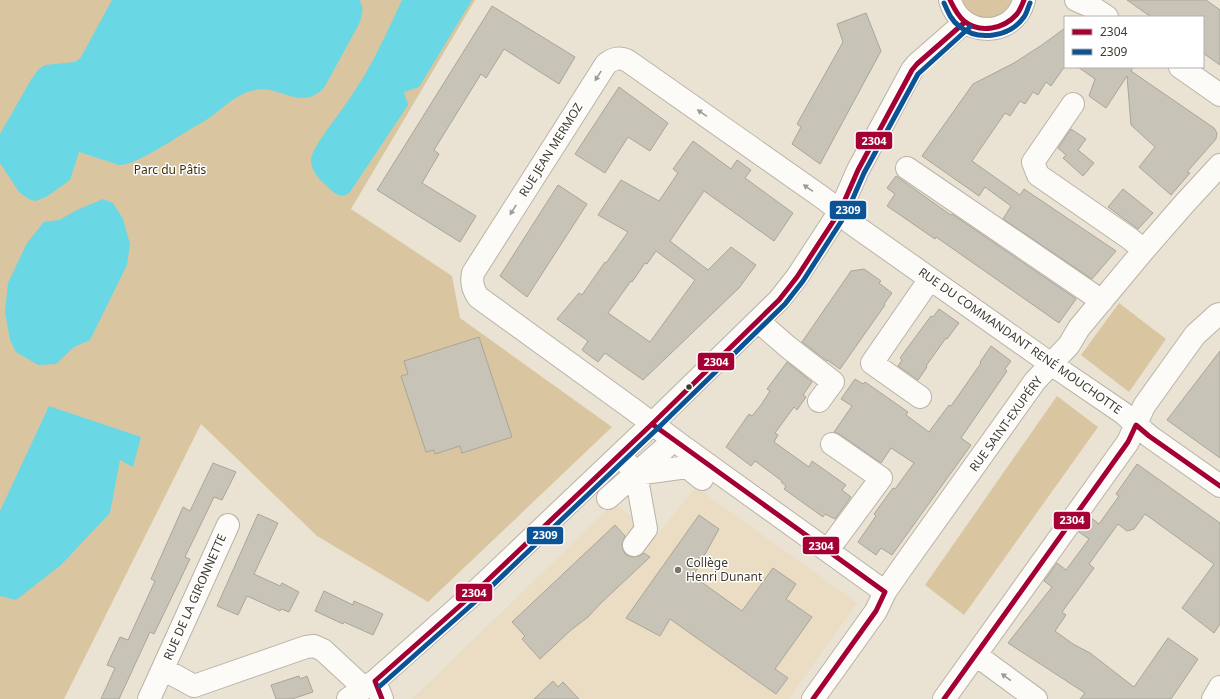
<svg xmlns="http://www.w3.org/2000/svg" width="1220" height="699" font-family="'Noto Sans',sans-serif">
	<style>
		.built { fill: #eaddc3 }
		.green { fill: #d9c6a0 }
		.water { fill: #69d7e4 }
		.building { fill: #c8c3b7; stroke: #aba599; fill-rule: evenodd }
		.lines { fill: none; stroke-linecap: round; stroke-linejoin: round }
		.minor-casing { stroke: #b9b3a7; stroke-width: 24 }
		.minor { stroke: #fcfbf8; stroke-width: 22 }
		.bus-1-casing { stroke: #fff; stroke-width: 8 }
		.bus-2-casing { stroke: #fff; stroke-width: 8 }
		.bus-1 { stroke: #a50034; stroke-width: 5 }
		.bus-2 { stroke: #0b5394; stroke-width: 5 }
		.oneway { fill: #9e9b94 }
		.bus-dot { fill: #403b30; stroke: #fff; stroke-width: 1.5 }
		.poi-dot { fill: #7c7569; stroke: #fff; stroke-width: 1.5 }
		.labels { text-anchor: middle; stroke-width: 3; stroke-linejoin: round; paint-order: stroke }
		.street-label { font-size: 12px; fill: #403b30; stroke: #fff }
		.park-label { font-size: 12px; fill: #402e01; stroke: #fff }
		.poi-label { font-size: 12px; fill: #403b30; stroke: #fff; text-anchor: start }
		.line-badge { stroke: #fff; stroke-width: 1.5 }
		.badge-label { font-size: 11px; text-anchor: middle; font-weight: bold; fill: #fff }
	</style>
	<rect width="100%" height="100%" fill="#eae2d3"/>
	<path class="built" d="M696 487 857 603 789 699H412L614 503 656 536Z"/>
	<path class="green" d="M0 0H475L351 209 452 276 460 318 612 427 428 602 317 536 201 424 64 699H0Z
		M961 0H1015L1002 16 986 19 970 13 964 7Z
		M1119 303 1166 339 1129 392 1081 355Z
		M1057 396 1098 427 964 615 925 585Z"/>
	<path class="water" d="M112 0H359C365 8 362 15 359 24L324 88C299 112 281 85 255 90 234 94 220 112 203 122 185 131 135 167 119 165L79 152 70 180 46 197 35 201 29 199 19 192 0 163V134L32 78 39 69 45 65 75 62 81 57Z
		M402 0H472L419 87 404 92 408 105 350 192C344 198 337 196 331 190 323 183 312 174 311 161 310 152 329 127 335 119 345 105 355 91 364 76 378 52 390 26 402 0Z
		M103 199 113 203 123 219 130 244 127 265 90 340 74 347 56 364 38 365 16 352 10 340 5 312 8 283 27 243 44 222 59 220 77 210Z
		M49 406 141 437 133 467 120 460 110 513 61 565 16 600 0 596V511Z"/>
	<path class="building" d="M1127 0H1206L1220 10V65L1203 53V17H1151Z
		M492 6 575 57 559 84 504 49 486 78 481 74 434 150 439 154 422 183 476 216 460 242 377 190Z
		M866 13 881 51 820 164 792 144 801 127 797 124 843 42 837 24Z
		M1065 28V66L1051 86 1046 82 1038 95 1033 92 1025 104 1020 101 1010 116 1005 113 972 161 1020 195 1024 189 1116 251 1092 279 1003 219 1011 206 985 187 979 196 922 156 973 84 1014 63 1042 45Z
		M1078 67H1133L1131 71 1214 128 1217 133 1216 139 1187 172 1190 173 1171 195 1139 167 1155 147 1131 125 1127 76 1106 108 1089 96 1095 79Z
		M619 87 668 123 650 151 628 137 605 173 575 154Z
		M1071 129 1086 139 1078 150 1094 163 1083 176 1063 158 1066 155 1058 148Z
		M693 141 731 169 737 160 751 170 745 178 793 213 774 241 704 191 670 241 708 270 731 247 756 265 739 288 643 380 605 353 598 362 582 350 588 341 557 319 579 293 582 295 605 262 606 263 628 232 598 215 621 180 659 201 678 173 673 169ZM656 251 695 280 650 342 608 313 631 281 632 282 645 263 647 264Z
		M896 176 931 201 951 215 952 214 1075 298 1076 299 1059 323 936 237 935 239 887 206 895 194 887 188Z
		M558 185 587 204 527 297 500 276Z
		M1123 189 1153 213 1138 229 1108 207Z
		M864 269 881 281 879 283 892 293 884 304 885 305 840 369 827 360V361L802 342 851 271Z
		M939 309 959 323 947 339 946 338 926 366 927 367 918 380 898 366 902 360 900 358 931 316 933 317Z
		M479 337 512 437 462 453 460 446 435 454 434 450 426 452 401 376 408 374 404 361Z
		M991 346 1011 361 1005 369 1007 371 961 438 971 445 892 555 881 548 876 555 858 542 876 516 874 514 893 488 895 489 914 463 891 448 881 463 839 434 834 432 852 406 841 399 855 379 863 384 865 382 908 412 906 415 929 432 949 405 951 406 981 363 980 362Z
		M1220 351V458L1167 420Z
		M787 362 812 382 803 395 806 397 797 410 794 407 775 433 778 435 774 442 809 467 812 461 846 485 842 490 851 497 835 519 825 514 823 517 784 489 786 486 781 482 782 481 755 461 751 466 726 447 749 414 752 416 761 405 770 391 767 389Z
		M213 463 236 472 222 500 214 497 185 557 190 559 154 634 150 632 119 699H101L115 668 107 665 120 637 128 640 155 581 151 579 183 507 190 511Z
		M1137 464 1220 523V624L1214 633 1182 608 1214 564 1145 514 1134 529 1127 531 1118 524 1089 564 1094 568 1062 612 1066 615 1055 631 1073 644 1090 653 1134 687 1168 638 1198 659 1171 699H1080L1085 693 1008 643 1052 587 1044 581 1057 563 1066 570 1089 539 1079 532 1090 517 1099 524 1119 496 1116 494Z
		M258 514 278 523 254 574 280 586 282 583 299 592 289 612 281 609 280 611 247 596 238 615 217 606Z
		M699 515 719 529 693 576 742 611 773 568 796 584 786 599 812 617 775 669 788 678 776 694 670 619 660 636 626 618Z
		M615 525 625 536 622 544 623 550 626 555 633 557 639 556 644 553 650 557 600 604 588 617 571 630 540 659 522 639 525 636 512 622Z
		M324 591 353 605 354 601 383 614 373 635 344 622 343 624 315 611Z
		M299 676 300 679 307 676 313 692 292 699H276L271 685Z
		M553 681 558 687 563 682 579 699H534Z"/>
	<g class="lines">
		<g class="minor-casing">
			<path id="minor" d="M950 0C960 38 1014 39 1024 0
				M1076 0 1092 7 1107 17
				M1180 67 1220 95
				M1073 104 1033 162 1038 175 1129 238 1144 250
				M907 168 1102 301
				M758 321 788 347 833 382 819 401
				M920 397 872 363 930 279
				M627 463 636 474 646 529 634 545
				M636 474 687 467 702 479
				M608 498 665 448
				M828 550 881 478 832 444
				M885 592 682 446 634 410 478 297C473 289 471 283 473 273L606 64C614 58 619 57 628 61L823 198 840 211 851 223 1051 364 1123 413 1149 436 1220 486
				M976 655 1036 699
				M163 669 194 686 306 647 314 646 323 650 364 688
				M375 681 382 699
				M149 699 228 525
				M348 699 375 681 471 596 652 424 779 300 797 277 840 211 858 170 912 70 917 64 965 22
				M813 699 876 611 885 592 901 569 1035 381 1069 345 1079 328 1144 250 1185 203 1220 165
				M944 699 1128 442 1144 406 1195 335 1217 315 1220 314
				M1213 699 1220 687"/>
		</g>
		<use href="#minor" class="minor"/>
		<g class="bus-1-casing">
			<path id="bus-1" d="M950 0C954 8 957 15 964 21 980 34 1004 29 1017 14 1020 10 1022 5 1024 0
				M652 424 885 592 876 611 813 699
				M382 699 375 681 471 596 652 424 779 300 797 277 840 211 858 170 912 70 917 64 965 22
				M944 699 1128 442 1136 425 1149 436 1220 486"/>
		</g>
		<g class="bus-2-casing">
			<path id="bus-2" d="M944 3C948 12 951 20 959 26 978 42 1010 37 1024 17 1027 13 1028 7 1030 3
				M380 686 476 601 657 429 785 304 803 281 846 214 864 173 918 74 970 27"/>
		</g>
		<use href="#bus-1" class="bus-1"/>
		<use href="#bus-2" class="bus-2"/>
	</g>
	<defs><path id="oneway-solid" d="M-6-.8H1V-3.2L6.5 0L1 3.2V.8H-6Z"/></defs>
	<g class="oneway">
		<use href="#oneway-solid" transform="translate(598 76) rotate(122)"/>
		<use href="#oneway-solid" transform="translate(702 113) rotate(-145)"/>
		<use href="#oneway-solid" transform="translate(808 188) rotate(-145)"/>
		<use href="#oneway-solid" transform="translate(513 210) rotate(122)"/>
		<use href="#oneway-solid" transform="translate(1006 677) rotate(-144)"/>
	</g>
	<circle class="bus-dot" cx="689" cy="387" r="3.5"/>
	<circle class="poi-dot" cx="678" cy="570" r="4"/>
	<g class="labels">
		<g class="street-label">
			<text transform="translate(551 150) rotate(-58)" y="4">RUE JEAN MERMOZ</text>
			<text transform="translate(1020 341) rotate(35)" y="4">RUE DU COMMANDANT RENÉ MOUCHOTTE</text>
			<text transform="translate(1006 424) rotate(-54)" y="4">RUE SAINT-EXUPÉRY</text>
			<text transform="translate(195 597) rotate(-66)" y="4">RUE DE LA GIRONNETTE</text>
		</g>
		<g class="park-label">
			<text x="170" y="174">Parc du Pâtis</text>
		</g>
		<g class="poi-label">
			<text x="686" y="567">Collège<tspan x="686" dy="14">Henri Dunant</tspan></text>
		</g>
	</g>
	<g class="line-badge">
		<rect x="855" y="131" width="38" height="19" rx="4" fill="#a50034"/>
		<rect x="829" y="200" width="38" height="20" rx="4" fill="#0b5394"/>
		<rect x="697" y="352" width="38" height="19" rx="4" fill="#a50034"/>
		<rect x="1053" y="511" width="38" height="19" rx="4" fill="#a50034"/>
		<rect x="526" y="526" width="38" height="19" rx="4" fill="#0b5394"/>
		<rect x="802" y="536" width="38" height="19" rx="4" fill="#a50034"/>
		<rect x="455" y="583" width="38" height="19" rx="4" fill="#a50034"/>
	</g>
	<g class="badge-label">
		<text x="874" y="145">2304</text>
		<text x="848" y="214">2309</text>
		<text x="716" y="366">2304</text>
		<text x="1072" y="524">2304</text>
		<text x="545" y="539">2309</text>
		<text x="821" y="550">2304</text>
		<text x="474" y="597">2304</text>
	</g>
	<rect x="1064" y="16" width="140" height="52" fill="#ffffff" stroke="#b3b1ac"/>
	<rect x="1072" y="29" width="20" height="6" fill="#a50034" stroke="#b3b1ac"/>
	<text x="1100" y="36" font-size="12" fill="#403b30">2304</text>
	<rect x="1072" y="49" width="20" height="6" fill="#0b5394" stroke="#b3b1ac"/>
	<text x="1100" y="56" font-size="12" fill="#403b30">2309</text>
</svg>
